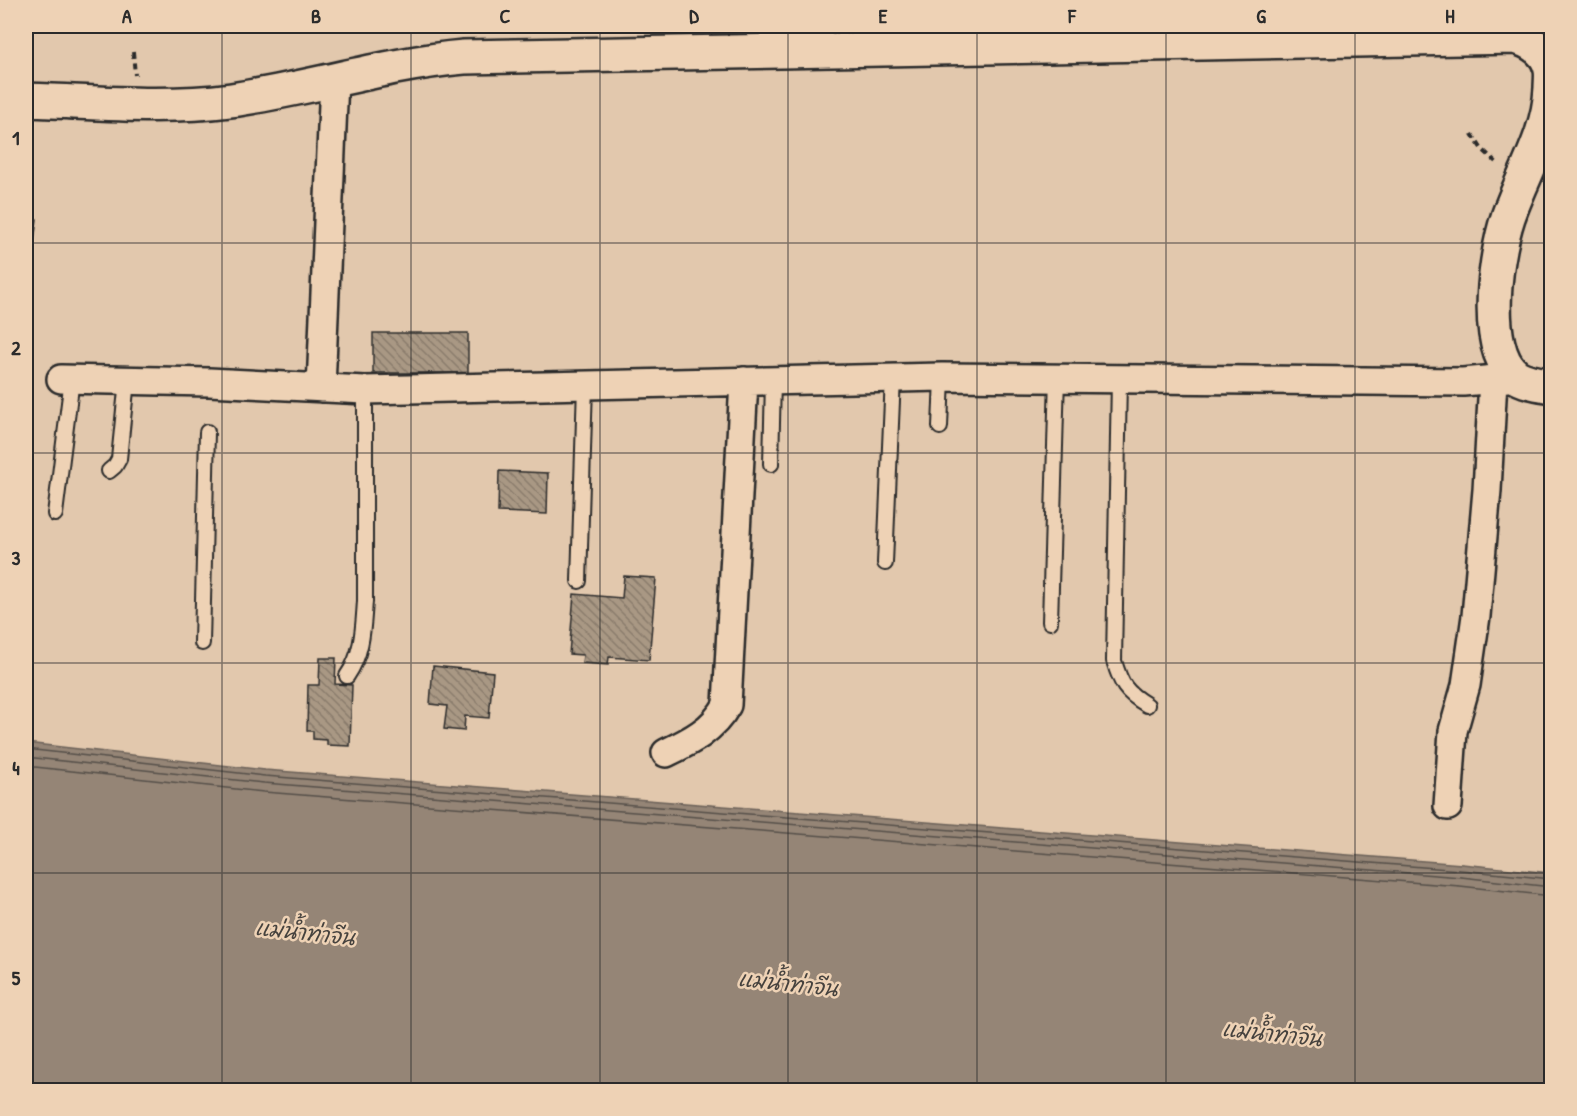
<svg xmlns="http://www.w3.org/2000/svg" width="1577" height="1116" font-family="'Patrick Hand','Playpen Sans Thai',sans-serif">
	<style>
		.water { fill: #958576; stroke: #6b6158; stroke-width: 1.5 }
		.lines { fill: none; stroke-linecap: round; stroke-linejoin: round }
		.shore { stroke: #554f49; stroke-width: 1.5 }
		.building { fill: url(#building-back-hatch); stroke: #2b2b2b; stroke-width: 1.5 }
		.lane-casing { stroke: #2b2b2b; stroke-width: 18 }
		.street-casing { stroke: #2b2b2b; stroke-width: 32 }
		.secondary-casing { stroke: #2b2b2b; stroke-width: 38 }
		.path { stroke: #2b2b2b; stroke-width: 4; stroke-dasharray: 6 4.5; stroke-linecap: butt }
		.lane { stroke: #eed2b5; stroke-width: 14 }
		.street { stroke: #eed2b5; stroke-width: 27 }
		.secondary { stroke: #eed2b5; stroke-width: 33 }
		.grid { fill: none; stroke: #2b2b2b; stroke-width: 1.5; stroke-opacity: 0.55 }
		.labels { text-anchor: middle; stroke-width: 5; stroke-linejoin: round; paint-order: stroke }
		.water-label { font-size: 21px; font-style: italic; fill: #46423e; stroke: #eed2b5 }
		.neatline { fill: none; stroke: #2b2b2b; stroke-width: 2 }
		.grid-label { font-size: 20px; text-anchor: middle; font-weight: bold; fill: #2b2b2b }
	</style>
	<defs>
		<pattern id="building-back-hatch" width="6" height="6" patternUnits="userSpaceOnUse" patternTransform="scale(1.5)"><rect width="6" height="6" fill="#a99884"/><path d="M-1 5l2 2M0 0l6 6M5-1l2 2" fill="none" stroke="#8a7c6c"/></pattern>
	</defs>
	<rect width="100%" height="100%" fill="#e2c8ad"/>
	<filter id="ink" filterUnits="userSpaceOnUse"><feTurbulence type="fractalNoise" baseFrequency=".0167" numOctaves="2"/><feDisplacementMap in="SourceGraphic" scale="12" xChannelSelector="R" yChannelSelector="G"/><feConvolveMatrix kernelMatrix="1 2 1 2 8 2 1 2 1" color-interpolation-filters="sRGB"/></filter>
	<g filter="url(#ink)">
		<path class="water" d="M26 743 265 770 1462 864 1551 873V1090H26Z"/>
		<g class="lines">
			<path class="shore" d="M26 749 265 776 1461 870 1552 879
				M26 757 264 783 1461 877 1552 887
				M26 766 264 792 1460 886 1552 896"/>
		</g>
		<path class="building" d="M26 217 37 219 26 303Z
			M373 333H468V373H373Z
			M499 471 548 473 547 514 498 512Z
			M624 576 656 578 649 660 609 657 608 665 582 663 583 655 569 654 574 594 622 598Z
			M320 658H336L335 684 352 685 350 746 327 745V740L313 739V731H307L308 685H319Z
			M433 666 493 672 489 718 465 716 464 731 444 729 447 706 430 704Z"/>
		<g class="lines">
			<g class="lane-casing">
				<path id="lane" d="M1119 379 1114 661C1121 684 1125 692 1147 705
					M940 427 942 377
					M771 464 773 381
					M109 471 115 466 119 459 127 380
					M55 514 72 379
					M885 563 893 377
					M579 581 585 385
					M1050 622 1057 376
					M202 643 207 432
					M347 676C363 653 363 628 365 601V390"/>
			</g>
			<g class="street-casing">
				<path id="street" d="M61 379 209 382 365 390 942 377 1463 382 1518 377
					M321 388 334 80
					M666 753C691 741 713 730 727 705L744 381
					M1448 806 1453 731 1466 685 1476 616 1487 490 1493 380"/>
			</g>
			<g class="secondary-casing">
				<path id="secondary" d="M26 100C93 102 163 109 231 100 309 89 385 64 464 57L1516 37C1532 42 1548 52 1551 70 1552 75 1551 83 1551 88 1549 132 1526 169 1511 209 1496 246 1480 349 1516 376 1525 382 1541 384 1552 386"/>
			</g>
			<path class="path" d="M133 52 135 75
				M1472 134 1481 148 1499 165"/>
			<use href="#lane" class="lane"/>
			<use href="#street" class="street"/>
			<use href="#secondary" class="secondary"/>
		</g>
	</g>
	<path class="grid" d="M222 26V1090M411 26V1090M600 26V1090M788 26V1090M977 26V1090M1166 26V1090M1355 26V1090M26 243H1552M26 453H1552M26 663H1552M26 873H1552"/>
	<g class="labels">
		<g class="water-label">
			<text transform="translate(305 933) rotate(6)" y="7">แม่น้ำท่าจีน</text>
			<text transform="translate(788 984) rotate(6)" y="7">แม่น้ำท่าจีน</text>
			<text transform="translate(1272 1034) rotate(6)" y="7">แม่น้ำท่าจีน</text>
		</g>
	</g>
	<rect width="1577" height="1116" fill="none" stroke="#eed2b5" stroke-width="66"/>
	<rect x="33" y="33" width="1511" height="1050" class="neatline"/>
	<g class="grid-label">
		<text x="127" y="23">A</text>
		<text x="316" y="23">B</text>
		<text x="505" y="23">C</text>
		<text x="694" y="23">D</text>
		<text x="883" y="23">E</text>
		<text x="1072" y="23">F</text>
		<text x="1261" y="23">G</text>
		<text x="1450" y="23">H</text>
		<text x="16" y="145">1</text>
		<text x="16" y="355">2</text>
		<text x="16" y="565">3</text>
		<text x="16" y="775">4</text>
		<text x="16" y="985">5</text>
	</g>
</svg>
